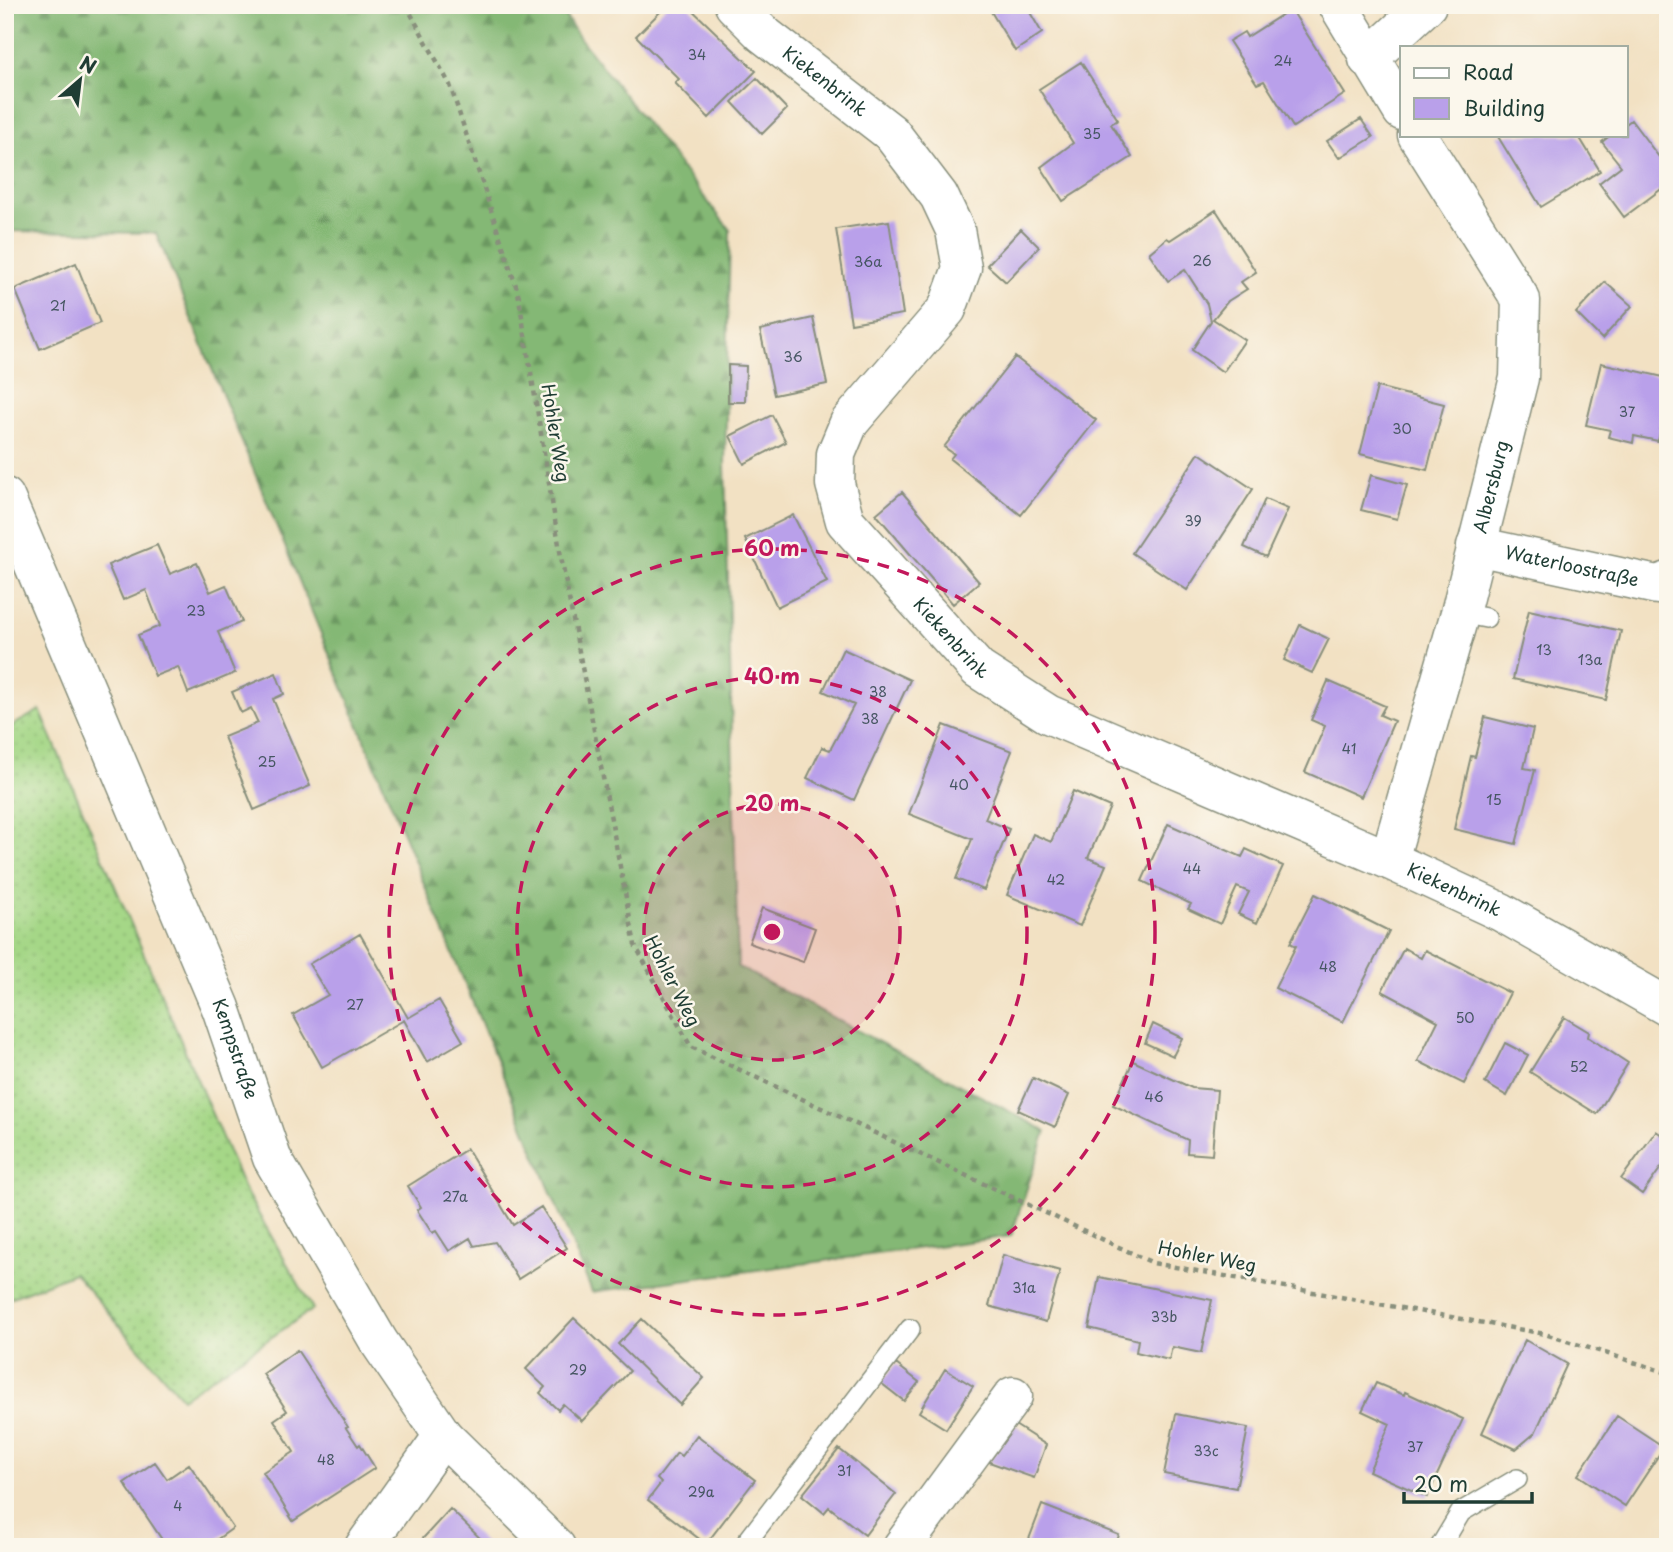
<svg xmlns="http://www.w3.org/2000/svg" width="1673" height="1552" font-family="'Playpen Sans',sans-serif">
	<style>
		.grass { fill: url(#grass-dots); stroke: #628a5e; stroke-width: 2 }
		.forest { fill: url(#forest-firs); stroke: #527a54; stroke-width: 2 }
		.building { fill: #b9a0ea }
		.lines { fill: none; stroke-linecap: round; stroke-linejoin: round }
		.lane-casing { stroke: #888f7c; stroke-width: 22 }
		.street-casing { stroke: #888f7c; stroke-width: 41 }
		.path { stroke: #888f7c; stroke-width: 4.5; stroke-dasharray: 5 5; stroke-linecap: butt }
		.lane { stroke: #fff; stroke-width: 19 }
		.street { stroke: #fff; stroke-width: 38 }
		.ring { fill: none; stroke: #c2185b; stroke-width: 3.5; stroke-dasharray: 12 9 }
		.labels { text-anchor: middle; stroke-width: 5; stroke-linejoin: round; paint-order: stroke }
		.number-label { font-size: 14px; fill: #465662 }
		.street-label { font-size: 18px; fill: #1f3d34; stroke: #fbf7ec }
		.centre { fill: #c2185b; stroke: #fbf7ec; stroke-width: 3.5 }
		.ring-label { font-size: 21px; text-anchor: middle; font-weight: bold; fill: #c2185b; stroke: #fbf7ec; stroke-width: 5; stroke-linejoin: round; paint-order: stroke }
	</style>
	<defs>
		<pattern id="grass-dots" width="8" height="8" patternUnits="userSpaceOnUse" patternTransform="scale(1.75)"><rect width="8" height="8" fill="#a5d787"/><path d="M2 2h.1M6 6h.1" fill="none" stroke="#8eb975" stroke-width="1.8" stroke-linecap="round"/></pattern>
		<pattern id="forest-firs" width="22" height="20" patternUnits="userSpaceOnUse" patternTransform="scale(1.75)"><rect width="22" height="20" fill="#84b874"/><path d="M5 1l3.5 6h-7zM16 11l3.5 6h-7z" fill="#6b9760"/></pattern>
	</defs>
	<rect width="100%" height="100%" fill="#fbf7ec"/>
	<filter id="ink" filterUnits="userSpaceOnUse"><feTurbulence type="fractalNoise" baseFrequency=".0143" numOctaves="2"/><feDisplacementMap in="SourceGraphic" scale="14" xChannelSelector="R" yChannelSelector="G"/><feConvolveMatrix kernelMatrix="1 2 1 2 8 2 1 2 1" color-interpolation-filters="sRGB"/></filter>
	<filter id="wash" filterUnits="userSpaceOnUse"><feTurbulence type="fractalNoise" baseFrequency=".00686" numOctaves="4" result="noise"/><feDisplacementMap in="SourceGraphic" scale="28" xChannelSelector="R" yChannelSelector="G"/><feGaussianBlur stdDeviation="1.57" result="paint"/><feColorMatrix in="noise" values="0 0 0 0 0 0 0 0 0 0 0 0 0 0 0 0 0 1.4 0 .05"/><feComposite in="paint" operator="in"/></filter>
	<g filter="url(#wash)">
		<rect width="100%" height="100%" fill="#f2e1c3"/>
		<path class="grass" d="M40 710 243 1187 313 1309 182 1398 74 1273 5 1300V730Z"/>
		<path class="forest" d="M5 5H558L579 37 730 230 725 465 738 967 1046 1131 1011 1236 592 1292 156 233 5 231Z"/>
		<g id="blocks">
			<path class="building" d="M667 5H687L756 71 709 118 675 83 679 79 636 36Z
				M987 5H1034L1028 9 1042 33 1015 51Z
				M1291 9 1345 94 1293 127 1264 81 1257 84 1229 41 1244 32 1247 37Z
				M1081 62 1118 120 1111 124 1132 157 1063 201 1041 167 1073 143 1039 89Z
				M757 78 787 109 762 134 732 102Z
				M1361 119 1373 137 1339 158 1327 141Z
				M1631 120 1668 169V184L1624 217 1599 183 1621 166 1602 142 1611 135H1626V124Z
				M1497 135H1578L1600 171 1541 207Z
				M1216 210 1256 272 1241 282 1247 289 1228 301 1213 319 1245 340 1223 372 1192 350 1211 321 1207 304 1185 270 1168 281 1149 253 1167 238 1170 240Z
				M889 221 903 314 851 323 836 229Z
				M1021 229 1039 247 1006 282 987 265Z
				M76 263 100 323 40 349 15 289Z
				M1605 282 1632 306 1602 339 1576 313Z
				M813 318 827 384 774 395 760 330Z
				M1015 357 1096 420 1021 515 950 459 954 454 944 447Z
				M1601 363 1668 378V398L1658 441 1634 436 1633 443 1608 437 1610 430 1586 425Z
				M728 365 746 366 745 402H728Z
				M1377 387 1444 404 1427 470 1360 454Z
				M772 415 786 442 744 464 730 436Z
				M1199 453 1253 489 1187 590 1132 553Z
				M1371 475 1407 485 1397 519 1361 510Z
				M902 492 979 582 953 604 876 514Z
				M1265 499 1288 509 1266 557 1244 547Z
				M793 515 827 582 777 607 745 539Z
				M157 545 170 574 197 563 210 592 226 585 242 622 218 632 235 673 188 693 178 667 155 676 138 635 160 626 146 590 123 600 108 565Z
				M1529 610 1621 631 1606 700 1513 679Z
				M1300 625 1329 639 1312 673 1284 660Z
				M843 649 910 680 854 800 807 778 822 747 830 750 854 705 823 691Z
				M276 673 284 694 273 699 310 786 254 810 224 737 258 723 251 708 241 713 232 692Z
				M1328 681 1385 706 1380 715 1394 721 1361 797 1305 772 1325 726 1311 720Z
				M1485 717 1533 729 1524 768 1535 770 1516 844 1454 829 1471 756 1475 757Z
				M944 725 1012 751 985 819 1009 829 984 890 956 879 972 839 909 814Z
				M1073 791 1110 807 1088 858 1106 865 1080 926 1007 895 1033 834 1051 842Z
				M1168 824 1242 857 1246 849 1283 866 1257 923 1238 914 1249 892 1237 887 1220 924 1188 909 1191 904 1142 881Z
				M1315 894 1389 931 1343 1022 1275 988 1296 946 1290 943Z
				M762 908 815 928 803 962 749 943Z
				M360 934 408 1018 439 1000 463 1041 427 1062 404 1020 322 1067 293 1015 328 995 309 964Z
				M1404 948 1421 958 1425 950 1510 993 1464 1084 1418 1061 1438 1021 1382 991Z
				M1564 1017 1589 1032 1588 1037 1628 1063 1597 1114 1530 1072Z
				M1153 1024 1182 1038 1173 1056 1145 1043Z
				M1505 1043 1528 1055 1507 1096 1485 1083Z
				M1133 1061 1192 1088 1217 1090 1212 1155 1187 1153 1188 1140 1113 1105Z
				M1033 1078 1069 1095 1055 1127 1018 1110Z
				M1656 1131 1668 1139V1158L1642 1194 1621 1179Z
				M467 1149 513 1225 541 1207 567 1248 518 1279 495 1242 474 1246 470 1238 449 1251 436 1231 432 1233 417 1210 421 1207 408 1186Z
				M1003 1255 1060 1271 1046 1322 989 1306Z
				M1099 1277 1212 1300 1201 1353 1172 1347 1169 1360 1136 1352 1138 1340 1089 1328Z
				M574 1318 630 1371 582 1421 563 1404 558 1410 540 1393 545 1387 526 1369Z
				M642 1319 704 1378 680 1405 618 1344Z
				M1525 1340 1567 1364 1535 1433 1516 1449 1482 1433Z
				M297 1350 348 1427 346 1428 358 1446 360 1444 375 1468 293 1521 263 1472 294 1452 274 1420 287 1411 263 1374Z
				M896 1364 919 1382 904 1401 881 1383Z
				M945 1369 973 1386 946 1429 919 1412Z
				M1376 1383 1404 1395 1405 1392 1463 1419 1427 1497 1369 1471 1390 1424 1362 1411Z
				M1176 1414 1248 1428 1236 1488 1164 1474Z
				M1617 1416 1664 1447 1625 1506 1578 1475Z
				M1015 1425 1046 1445 1034 1478 989 1462Z
				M697 1435 755 1480 706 1544 648 1500 661 1483 657 1479 677 1453 681 1456Z
				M839 1449 896 1494 865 1535 829 1507 824 1513 802 1495Z
				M155 1462 167 1479 189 1464 233 1528 209 1545 207 1542 201 1547H167L124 1483Z
				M1042 1505 1119 1535 1115 1547H1026Z
				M450 1509 489 1547H415Z"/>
		</g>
	</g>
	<g filter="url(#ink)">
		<use href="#blocks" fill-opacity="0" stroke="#888f7c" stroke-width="2"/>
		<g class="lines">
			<g class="lane-casing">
				<path id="lane" d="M1460 613 1486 618
					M743 1547 910 1329
					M1440 1547 1461 1512 1517 1479"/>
			</g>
			<g class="street-casing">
				<g id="street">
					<path id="s1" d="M734 5 763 34 891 133 939 196 955 230 962 268 947 309 849 423 836 454 835 484 845 521 978 669 1048 714 1389 860 1501 912 1668 1007"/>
					<path d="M1338 5 1402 111"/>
					<path d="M1368 59 1427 5"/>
					<path id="s2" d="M5 497 221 1008 272 1158 379 1342 443 1436 556 1547"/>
					<path id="s3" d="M1476 546 1657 585 1668 581"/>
					<path id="s4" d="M1389 860 1460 613 1519 378 1521 300 1417 135"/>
					<path d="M364 1547 443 1436"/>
					<path d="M902 1547 1013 1396"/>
				</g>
			</g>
			<path class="path" d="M406 5 450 85 518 292 561 557 635 945 691 1047 1153 1263 1545 1334 1668 1373"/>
			<use href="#lane" class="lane"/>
			<use href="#street" class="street"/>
		</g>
	</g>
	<circle cx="772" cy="932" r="128" fill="#c2185b" fill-opacity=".12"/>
	<g class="ring">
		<circle cx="772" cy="932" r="128"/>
		<circle cx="772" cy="932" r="255"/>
		<circle cx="772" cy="932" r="383"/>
	</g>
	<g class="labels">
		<g class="number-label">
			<text x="697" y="60">34</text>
			<text x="1283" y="66">24</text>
			<text x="1092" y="139">35</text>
			<text x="1202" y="266">26</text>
			<text x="868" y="267">36a</text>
			<text x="58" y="311">21</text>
			<text x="793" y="362">36</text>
			<text x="1627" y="417">37</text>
			<text x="1402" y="434">30</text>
			<text x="1193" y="526">39</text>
			<text x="196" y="616">23</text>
			<text x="1544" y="655">13</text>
			<text x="1590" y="665">13a</text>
			<text x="878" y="697">38</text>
			<text x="870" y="724">38</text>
			<text x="1349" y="754">41</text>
			<text x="267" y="767">25</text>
			<text x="959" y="790">40</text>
			<text x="1494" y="805">15</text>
			<text x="1192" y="874">44</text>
			<text x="1056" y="885">42</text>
			<text x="1328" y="972">48</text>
			<text x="355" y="1010">27</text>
			<text x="1465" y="1023">50</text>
			<text x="1579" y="1072">52</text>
			<text x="1154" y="1102">46</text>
			<text x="455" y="1202">27a</text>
			<text x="1024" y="1293">31a</text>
			<text x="1164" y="1322">33b</text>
			<text x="578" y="1375">29</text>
			<text x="1415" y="1452">37</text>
			<text x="1206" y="1456">33c</text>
			<text x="326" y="1465">48</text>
			<text x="844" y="1476">31</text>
			<text x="701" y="1497">29a</text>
			<text x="178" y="1511">4</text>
		</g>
		<g class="street-label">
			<text dy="6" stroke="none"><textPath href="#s1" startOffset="119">Kiekenbrink</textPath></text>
			<text transform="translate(555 433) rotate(81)" y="6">Hohler Weg</text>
			<text dy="6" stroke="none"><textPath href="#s4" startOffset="387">Albersburg</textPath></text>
			<text dy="6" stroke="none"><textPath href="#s3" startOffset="98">Waterloostraße</textPath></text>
			<text dy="6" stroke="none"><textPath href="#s1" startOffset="812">Kiekenbrink</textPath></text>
			<text dy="6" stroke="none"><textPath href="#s1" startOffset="1379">Kiekenbrink</textPath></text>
			<text transform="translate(672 981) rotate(63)" y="6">Hohler Weg</text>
			<text dy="6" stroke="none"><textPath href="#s2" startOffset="598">Kempstraße</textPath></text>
			<text transform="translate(1207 1257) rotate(11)" y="6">Hohler Weg</text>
		</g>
	</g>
	<circle cx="772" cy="932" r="10" class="centre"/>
	<g class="ring-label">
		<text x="772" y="556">60 m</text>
		<text x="772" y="684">40 m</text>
		<text x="772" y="811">20 m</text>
	</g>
	<rect width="1673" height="1552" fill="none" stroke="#fbf7ec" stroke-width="28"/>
	<rect x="1400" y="46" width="228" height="91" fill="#fbf7ec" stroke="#a3ada2" stroke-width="2"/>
	<rect x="1414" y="68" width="35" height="10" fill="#ffffff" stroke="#a3ada2" stroke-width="2"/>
	<text x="1463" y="80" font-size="21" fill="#1f3d34">Road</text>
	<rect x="1414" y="98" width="35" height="21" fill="#b9a0ea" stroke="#a3ada2" stroke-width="2"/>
	<text x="1463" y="116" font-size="21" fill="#1f3d34">Building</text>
	<g transform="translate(80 80) rotate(28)" stroke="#fbf7ec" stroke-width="5" paint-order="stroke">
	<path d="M0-5L12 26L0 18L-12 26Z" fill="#1f3d34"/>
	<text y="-10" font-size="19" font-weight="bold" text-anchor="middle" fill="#1f3d34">N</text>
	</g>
	<path d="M1404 1492v10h128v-10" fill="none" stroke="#1f3d34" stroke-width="3.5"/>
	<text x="1414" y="1492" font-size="21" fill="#1f3d34" stroke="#fbf7ec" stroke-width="5" paint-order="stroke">20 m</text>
</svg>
